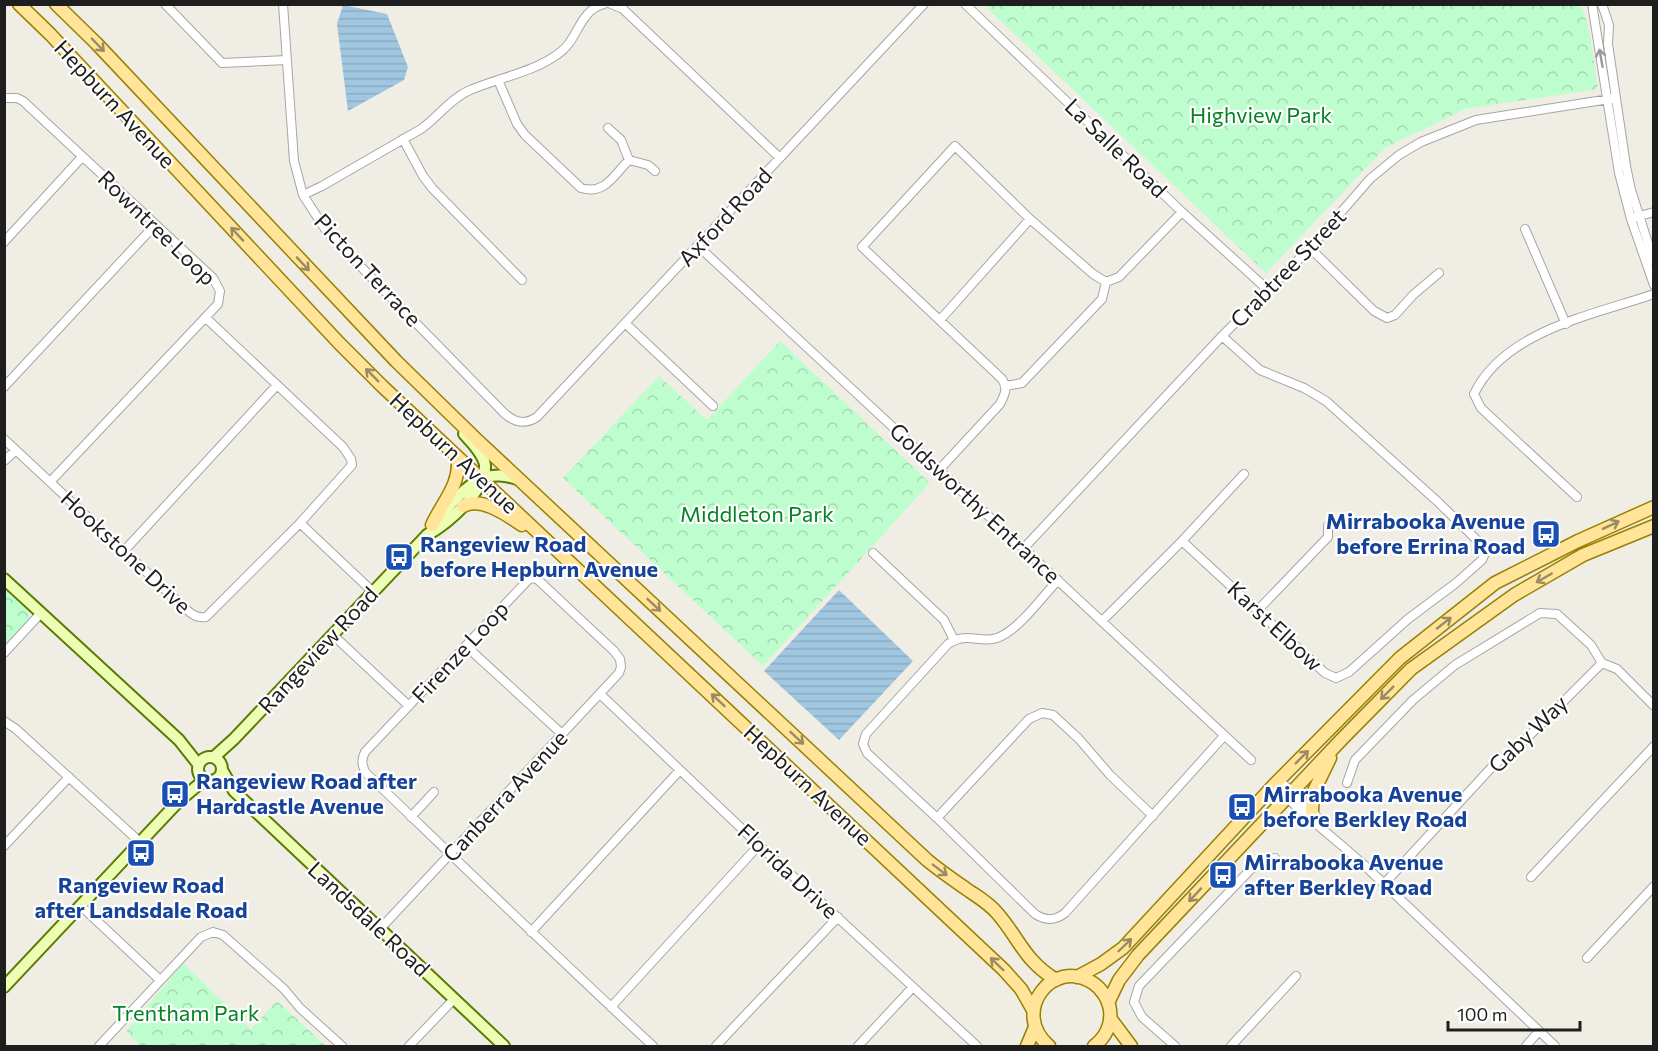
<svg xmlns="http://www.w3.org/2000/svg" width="1658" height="1051" font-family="Commissioner,sans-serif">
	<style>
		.park { fill: url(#park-crowns) }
		.water { fill: url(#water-rules) }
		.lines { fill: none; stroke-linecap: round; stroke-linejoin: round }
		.street-casing { stroke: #a5a5a5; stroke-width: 10 }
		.secondary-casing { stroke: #597b00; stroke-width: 14 }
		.primary-casing { stroke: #998000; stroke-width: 15 }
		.street { stroke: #fff; stroke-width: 8 }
		.secondary { stroke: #edfeb4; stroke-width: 10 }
		.primary { stroke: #ffe49a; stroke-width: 12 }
		.oneway { stroke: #9a8b62 }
		.oneway2 { stroke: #9a9a9a }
		.labels { text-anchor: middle; stroke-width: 4.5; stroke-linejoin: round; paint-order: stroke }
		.street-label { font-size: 22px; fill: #1e1e1e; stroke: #fff }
		.park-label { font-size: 22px; fill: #048424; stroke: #fff }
		.transit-label { font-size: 22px; font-weight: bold; fill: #164399; stroke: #fff; text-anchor: start }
	</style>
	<defs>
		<pattern id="park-crowns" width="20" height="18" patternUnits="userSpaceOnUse" patternTransform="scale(1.5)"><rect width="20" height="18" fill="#befdcd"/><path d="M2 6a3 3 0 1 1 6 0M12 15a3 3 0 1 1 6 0" fill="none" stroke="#a3d8b0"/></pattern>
		<pattern id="water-rules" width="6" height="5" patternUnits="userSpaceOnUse" patternTransform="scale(1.5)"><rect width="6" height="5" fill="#a1c7e0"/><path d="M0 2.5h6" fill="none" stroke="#8aaac0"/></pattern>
	</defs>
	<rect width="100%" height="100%" fill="#f0eee4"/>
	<path class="park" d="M984 5H1581L1589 29 1598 89 1465 109 1385 148 1266 273Z
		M780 341 930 483 763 666 563 478 659 376 707 420Z
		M4 586C15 595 30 604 29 620L5 646Z
		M183 963 251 1029 277 1001 326 1046H141L126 1032Z"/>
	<path class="water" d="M343 5 387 14 408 67 404 80 348 111 337 24Z
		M839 590 913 661 839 740 764 671Z"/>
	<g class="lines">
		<g class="street-casing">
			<path id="street" d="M165 4 222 63 287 60
				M283 4 294 161 303 195 327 232 504 413C515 423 525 425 537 417L924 4
				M611 4 623 9 780 158
				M965 4 1182 212 1268 290
				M1592 4 1619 173 1631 219 1654 285
				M1602 4 1609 25 1608 44 1626 166 1631 190 1654 262
				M498 80 517 124 525 135 581 188C605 195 613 176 629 160
				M4 98H17L23 101 213 278 220 291 218 304 50 482
				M608 128 621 140 629 160 648 165 655 171
				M403 139 423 176 432 188 522 280
				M303 195 322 186 421 129C437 118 450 99 468 91 497 78 532 73 558 54 579 40 578 11 604 4
				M1636 217 1654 212
				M1525 229 1566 324
				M4 242 82 157
				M698 246 1251 760
				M1310 248 1374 311 1387 318 1395 315 1413 295 1439 273
				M940 320 1030 219
				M625 323 713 406
				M1006 386 1022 383 1102 299 1106 282
				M4 387 155 225
				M4 439 186 609C192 615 197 618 206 617L300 523 352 465 351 459 343 447 206 318
				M4 461 16 450
				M939 470 1000 404C1005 394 1008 389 1002 379L862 247 955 146 1030 219 1093 274 1106 282 1119 277 1182 212
				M1577 497 1481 408 1474 394C1504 331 1593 315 1654 294
				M300 523 372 591
				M1182 541 1325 673 1336 678 1349 672 1408 619 1456 583 1482 560 1485 553 1483 546 1438 502 1326 401 1304 388 1260 370 1222 336
				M1024 548 1222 336 1310 248 1370 179 1399 155 1421 142 1476 120 1616 98
				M124 551 277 385
				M873 553 944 620 954 640
				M1258 610 1328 537V526
				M1102 621 1182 541 1244 474
				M333 635 409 706
				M466 646 562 734
				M4 653 41 613
				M600 694 759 845 977 1046
				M4 721 16 729 141 843
				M1279 780 1315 814 1323 827
				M1347 783 1355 760 1413 700 1455 665 1540 613 1557 614 1591 645 1602 663
				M1274 785C1302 814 1333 837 1363 864 1427 924 1491 986 1555 1046
				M1153 816 1110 775 1079 739 1053 715 1042 713 1029 719 937 818 1035 914C1046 921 1055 921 1065 913L1224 736
				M411 817 434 792
				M937 818 867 753 863 744 866 734 948 644C967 631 980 644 997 638 1019 630 1042 597 1058 580
				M4 846 69 777
				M1531 877 1654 746
				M1384 884 1491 768 1526 739 1602 663 1617 669 1654 706
				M81 906 160 980
				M380 929 619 673 621 667 620 659 614 651 536 578 529 579 365 752C361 760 362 764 365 772 461 864 556 956 653 1046
				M531 932 680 770
				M1587 958 1654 886
				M611 1007 759 845
				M99 1046 201 937 213 932 223 935 284 989 300 1008 342 1046
				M409 1046 454 999
				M716 1046 838 917
				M858 1046 913 987
				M1175 1046 1142 1017 1134 1002 1139 986 1251 869 1275 858
				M1231 1046 1296 976
				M1526 1046 1539 1031"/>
		</g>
		<g class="secondary-casing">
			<path id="secondary" d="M441 515C463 491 481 466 517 479
				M4 579 179 740 198 764
				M198 769a12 12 0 1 1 24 0a12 12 0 1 1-24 0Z
				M214 757 234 739 427 535C447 524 487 490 485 465 483 453 471 442 464 434
				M222 770 234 791 504 1046
				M4 987 178 802 204 780"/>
		</g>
		<g class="primary-casing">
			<path id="primary" d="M19 4 50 34 339 343 382 386 1004 970 1021 989 1033 1010
				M56 4 96 43 396 361 478 441 927 860C939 870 952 879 965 888 976 896 988 902 998 914 1020 940 1024 960 1056 980
				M463 506C481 496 507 515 522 525
				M432 525C443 501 460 486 458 458
				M1312 811 1313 793 1330 758
				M1077 977 1101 964 1123 948 1274 785 1400 658 1495 583 1578 541 1654 507
				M1108 1003 1119 980 1138 955 1342 739 1411 669 1514 595 1583 555 1654 526
				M1110 1018 1131 1046
				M1027 1046 1035 1027
				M1049 1046C1010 1013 1052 956 1093 983 1102 989 1109 1000 1110 1010 1112 1025 1105 1038 1094 1046"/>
		</g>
		<use href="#street" class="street"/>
		<use href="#secondary" class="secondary"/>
		<use href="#primary" class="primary"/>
	</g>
	<defs><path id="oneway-shaft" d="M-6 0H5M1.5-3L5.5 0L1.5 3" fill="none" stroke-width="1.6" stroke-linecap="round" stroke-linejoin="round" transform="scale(1.5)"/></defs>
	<g class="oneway">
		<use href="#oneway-shaft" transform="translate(98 45) rotate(46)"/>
		<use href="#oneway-shaft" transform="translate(237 234) rotate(-133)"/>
		<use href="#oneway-shaft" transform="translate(303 264) rotate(47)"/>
		<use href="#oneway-shaft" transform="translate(372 375) rotate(-135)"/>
		<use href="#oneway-shaft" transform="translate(1611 525) rotate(-25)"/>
		<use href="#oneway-shaft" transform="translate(1544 578) rotate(150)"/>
		<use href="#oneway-shaft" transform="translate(654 605) rotate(43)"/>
		<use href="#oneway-shaft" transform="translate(1444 623) rotate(-38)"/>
		<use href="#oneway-shaft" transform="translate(1387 693) rotate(135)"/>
		<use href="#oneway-shaft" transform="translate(718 700) rotate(-137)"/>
		<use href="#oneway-shaft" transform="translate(797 738) rotate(43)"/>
		<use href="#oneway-shaft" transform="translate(1302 757) rotate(-45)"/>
		<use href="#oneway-shaft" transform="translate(940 870) rotate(37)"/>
		<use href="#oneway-shaft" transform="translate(1195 895) rotate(133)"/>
		<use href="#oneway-shaft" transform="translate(1125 945) rotate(-44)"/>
		<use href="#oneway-shaft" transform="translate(997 964) rotate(-136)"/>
	</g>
	<use class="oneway2" href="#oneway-shaft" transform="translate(1601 58) rotate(-100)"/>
	<defs>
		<g id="bus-square" transform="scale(1.5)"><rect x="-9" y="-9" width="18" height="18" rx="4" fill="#1a4fb4" stroke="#fff"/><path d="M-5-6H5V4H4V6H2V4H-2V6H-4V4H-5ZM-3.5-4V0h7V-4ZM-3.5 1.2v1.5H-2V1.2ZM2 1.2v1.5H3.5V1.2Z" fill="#fff"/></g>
	</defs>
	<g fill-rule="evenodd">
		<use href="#bus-square" x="1546" y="534"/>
		<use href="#bus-square" x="399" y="557"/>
		<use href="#bus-square" x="175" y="794"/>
		<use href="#bus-square" x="1242" y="807"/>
		<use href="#bus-square" x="141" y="853"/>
		<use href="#bus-square" x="1223" y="875"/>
	</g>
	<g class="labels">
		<g class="street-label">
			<text transform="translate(115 104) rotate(47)" y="8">Hepburn Avenue</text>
			<text transform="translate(1116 148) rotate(44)" y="8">La Salle Road</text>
			<text transform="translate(725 217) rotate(-47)" y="8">Axford Road</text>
			<text transform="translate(157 228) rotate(44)" y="8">Rowntree Loop</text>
			<text transform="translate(1288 268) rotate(-46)" y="8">Crabtree Street</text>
			<text transform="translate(368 270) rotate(47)" y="8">Picton Terrace</text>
			<text transform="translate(454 453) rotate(43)" y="8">Hepburn Avenue</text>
			<text transform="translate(975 503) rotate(43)" y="8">Goldsworthy Entrance</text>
			<text transform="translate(126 552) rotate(43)" y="8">Hookstone Drive</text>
			<text transform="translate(1275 626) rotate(43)" y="8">Karst Elbow</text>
			<text transform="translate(318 650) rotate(-47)" y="8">Rangeview Road</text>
			<text transform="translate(460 652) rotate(-47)" y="8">Firenze Loop</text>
			<text transform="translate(1528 734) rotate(-44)" y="8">Gaby Way</text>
			<text transform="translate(808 785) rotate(43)" y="8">Hepburn Avenue</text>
			<text transform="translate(505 796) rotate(-47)" y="8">Canberra Avenue</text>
			<text transform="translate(788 871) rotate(43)" y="8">Florida Drive</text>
			<text transform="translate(369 919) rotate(43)" y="8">Landsdale Road</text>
		</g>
		<g class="park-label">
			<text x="1261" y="123">Highview Park</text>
			<text x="757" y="522">Middleton Park</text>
			<text x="186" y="1021">Trentham Park</text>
		</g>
		<g class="transit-label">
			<text x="1525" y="529" text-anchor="end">Mirrabooka Avenue<tspan x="1525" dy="25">before Errina Road</tspan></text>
			<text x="420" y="552">Rangeview Road<tspan x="420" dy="25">before Hepburn Avenue</tspan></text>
			<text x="196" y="789">Rangeview Road after<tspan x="196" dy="25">Hardcastle Avenue</tspan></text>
			<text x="1263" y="802">Mirrabooka Avenue<tspan x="1263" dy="25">before Berkley Road</tspan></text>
			<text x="1244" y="870">Mirrabooka Avenue<tspan x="1244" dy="25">after Berkley Road</tspan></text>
			<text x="141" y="893" text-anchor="middle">Rangeview Road<tspan x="141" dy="25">after Landsdale Road</tspan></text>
		</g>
	</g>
	<rect width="1658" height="1051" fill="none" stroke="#1e1e1e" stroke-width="12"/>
	<path d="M1448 1021v9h132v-9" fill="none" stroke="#1e1e1e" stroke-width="3"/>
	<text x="1457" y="1021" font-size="18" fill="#1e1e1e" stroke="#ffffff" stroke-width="4.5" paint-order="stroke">100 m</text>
</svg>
